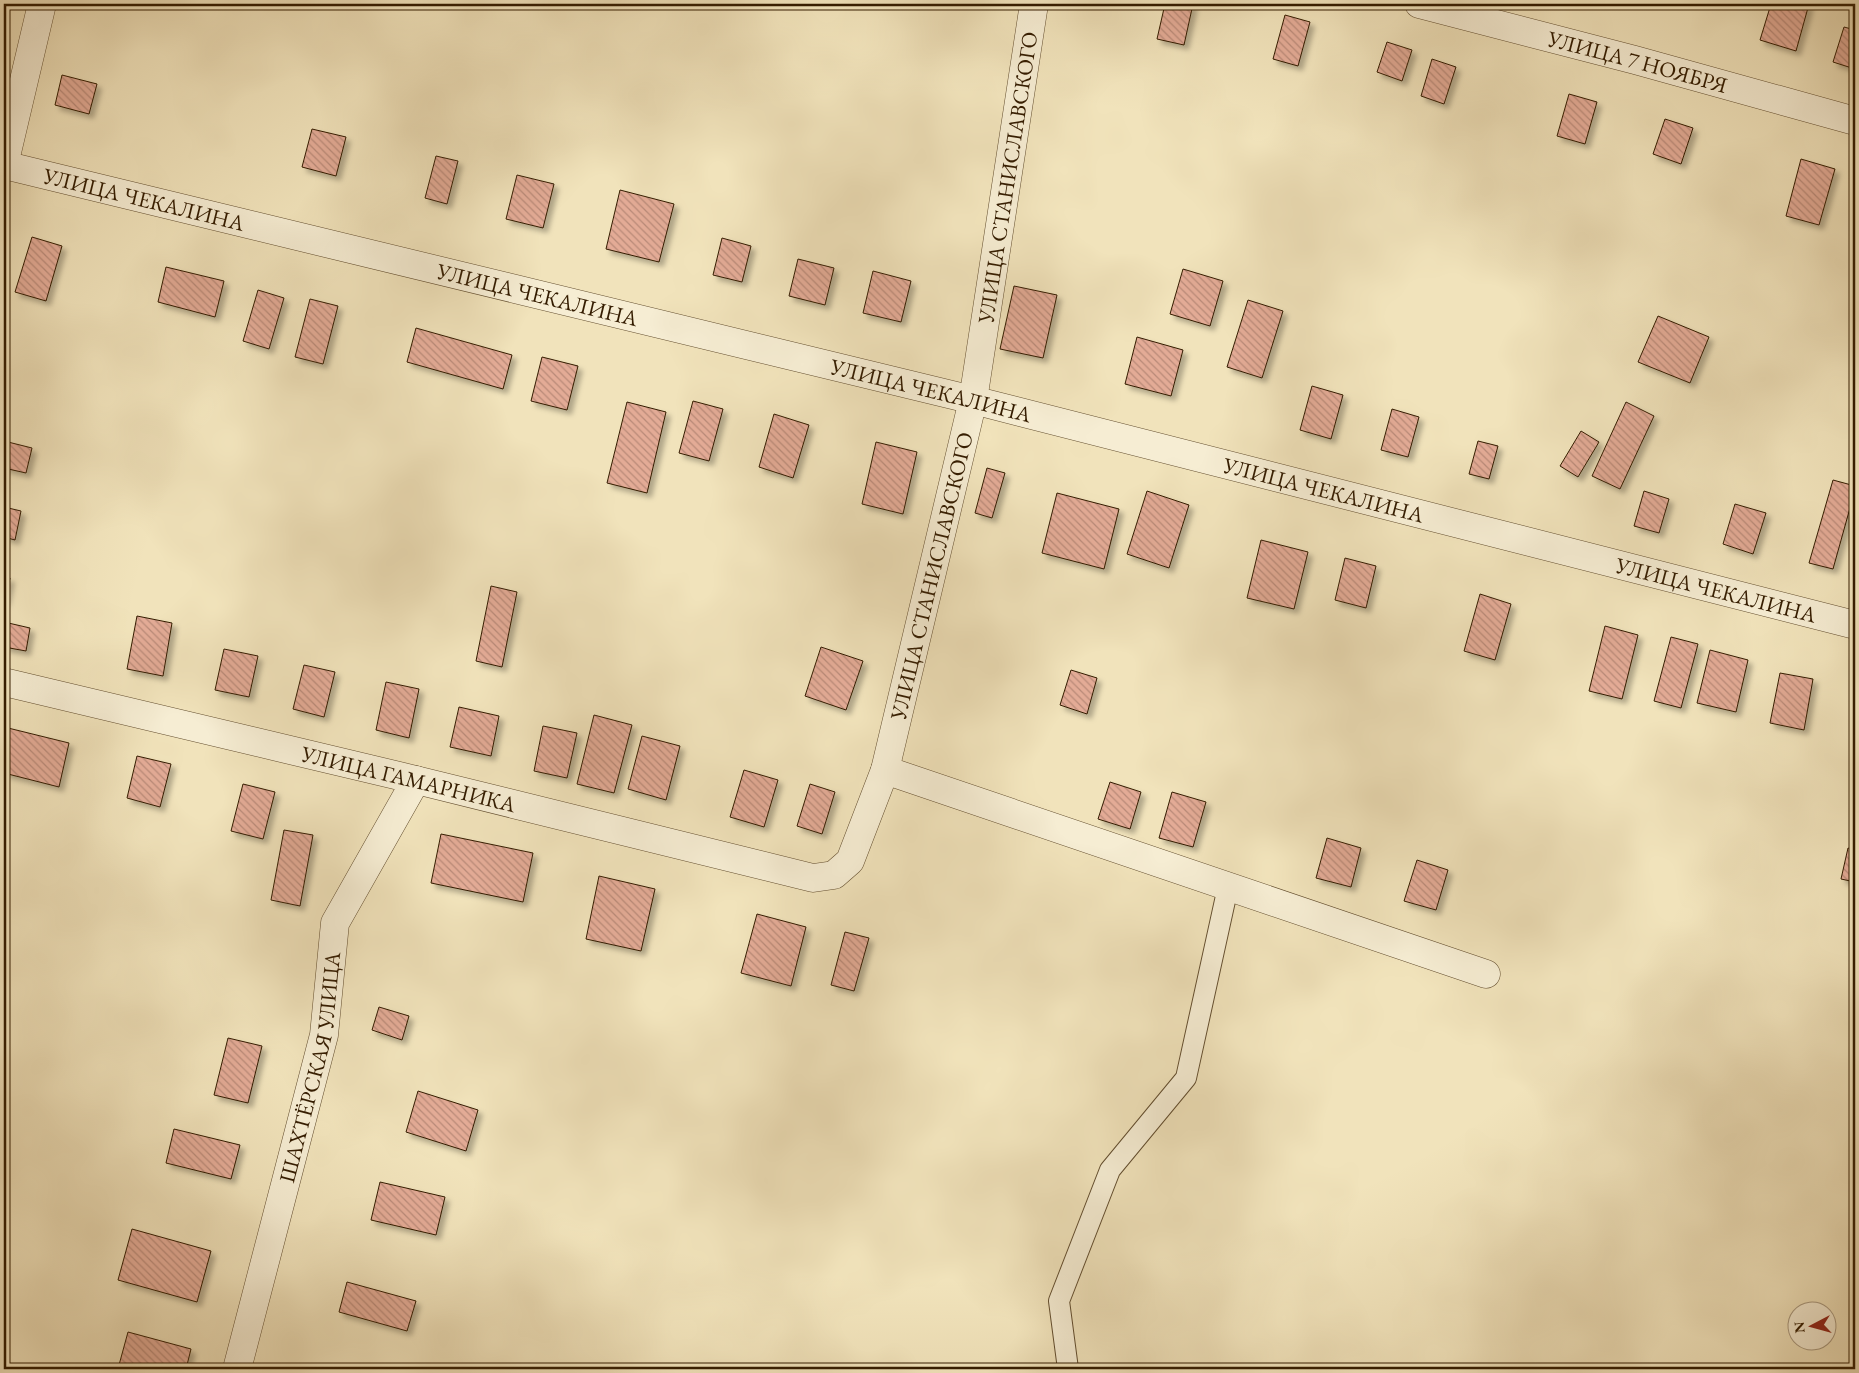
<svg xmlns="http://www.w3.org/2000/svg" width="1859" height="1373" font-family="'EB Garamond',serif">
	<style>
		.building { fill: url(#building-back-hatch); stroke: #341c00; filter: url(#shadow) }
		.lines { fill: none; stroke-linecap: round; stroke-linejoin: round }
		.service-casing { stroke: #634e2f; stroke-width: 22 }
		.minor-casing { stroke: #634e2f; stroke-width: 29 }
		.service { stroke: #f6edd3; stroke-width: 20 }
		.minor { stroke: #f6edd3; stroke-width: 28 }
		.labels { text-anchor: middle; stroke-width: 4; stroke-linejoin: round; paint-order: stroke }
		.street-label { font-size: 22px; fill: #341c00; stroke: #f6edd3 }
	</style>
	<defs>
		<pattern id="building-back-hatch" width="6" height="6" patternUnits="userSpaceOnUse" patternTransform="scale(1.25)"><rect width="6" height="6" fill="#e3ab96"/><path d="M-1 5l2 2M0 0l6 6M5-1l2 2" fill="none" stroke="#b98a78"/></pattern>
		<filter id="shadow"><feDropShadow dx="4.5" dy="4.5" stdDeviation="2.5" flood-color="#0004"/></filter>
	</defs>
	<rect width="100%" height="100%" fill="#f1e3bb"/>
	<filter id="stains"><feTurbulence type="fractalNoise" baseFrequency=".004" numOctaves="4"/><feColorMatrix values="0 0 0 0 .2 0 0 0 0 .09 0 0 0 0 .02 0 0 0 .5 -.17"/></filter>
	<radialGradient id="worn" r=".72"><stop offset=".6" stop-color="#630" stop-opacity="0"/><stop offset="1" stop-color="#630" stop-opacity=".3"/></radialGradient>
	<path class="building" d="M1165 4H1193L1184 45 1157 39Z
		M1771 4H1809L1796 51 1760 40Z
		M1285 15 1310 22 1298 66 1273 59Z
		M1844 27 1855 30V69L1833 62Z
		M1387 42 1412 50 1402 81 1377 72Z
		M1432 59 1456 67 1444 104 1421 96Z
		M62 75 97 84 89 114 55 105Z
		M1569 94 1597 102 1585 144 1557 136Z
		M1665 119 1693 128 1681 164 1653 154Z
		M312 129 346 137 336 176 302 167Z
		M436 156 458 161 447 204 425 198Z
		M1801 159 1835 169 1819 225 1786 216Z
		M517 175 554 184 543 228 506 219Z
		M620 190 674 204 659 262 606 249Z
		M32 237 62 246 46 301 15 292Z
		M722 238 751 246 742 282 713 275Z
		M798 259 834 268 825 305 789 296Z
		M166 267 224 281 215 317 158 302Z
		M1183 269 1223 281 1210 326 1170 314Z
		M873 271 911 281 901 322 863 313Z
		M1014 286 1057 295 1043 358 1000 349Z
		M258 290 284 298 269 349 243 341Z
		M310 299 338 306 323 364 295 357Z
		M1248 300 1283 311 1262 378 1227 367Z
		M1658 316 1709 337 1690 383 1638 362Z
		M416 328 512 355 503 389 407 362Z
		M1137 337 1183 350 1171 396 1125 384Z
		M542 357 578 366 567 410 531 401Z
		M1312 386 1343 395 1331 439 1300 430Z
		M693 401 723 409 709 461 679 453Z
		M627 402 666 412 647 493 607 483Z
		M1626 402 1654 416 1620 489 1592 476Z
		M1392 409 1419 417 1408 457 1381 450Z
		M774 414 809 425 793 478 759 467Z
		M1581 431 1599 442 1578 477 1560 466Z
		M4 441 32 448 26 473 4 468Z
		M1478 441 1498 446 1489 479 1469 474Z
		M876 442 917 452 903 514 862 504Z
		M987 468 1005 473 992 518 975 513Z
		M1833 480 1855 486V490L1833 569 1809 563Z
		M1147 491 1189 505 1169 568 1127 554Z
		M1644 491 1669 499 1659 533 1634 526Z
		M1057 493 1119 509 1104 569 1042 553Z
		M1735 504 1766 513 1753 554 1723 544Z
		M4 507 21 511 15 540 4 537Z
		M1261 540 1308 552 1294 609 1247 598Z
		M1345 558 1376 566 1366 608 1335 600Z
		M4 577 10 578 5 602H4Z
		M491 586 517 592 502 667 476 661Z
		M1480 594 1511 604 1495 660 1464 651Z
		M137 616 172 623 163 676 127 669Z
		M4 622 30 628 26 651 4 647Z
		M1605 626 1638 635 1622 699 1589 691Z
		M1671 637 1698 644 1681 708 1654 701Z
		M821 647 863 661 846 710 805 696Z
		M224 649 258 656 249 697 215 690Z
		M1710 650 1748 660 1736 712 1697 703Z
		M304 665 335 672 324 717 293 709Z
		M1071 670 1097 678 1087 714 1060 705Z
		M1780 673 1813 679 1804 730 1770 723Z
		M386 682 419 689 409 738 376 730Z
		M459 707 499 716 491 756 450 747Z
		M594 715 632 725 614 793 577 784Z
		M543 726 577 733 567 778 534 771Z
		M4 727 69 743 59 787 4 773Z
		M642 736 680 746 666 800 628 789Z
		M137 756 171 764 160 807 127 798Z
		M744 770 778 780 764 827 730 817Z
		M1110 782 1141 792 1130 829 1098 819Z
		M243 784 275 792 263 839 231 831Z
		M810 784 835 792 822 834 797 826Z
		M1172 792 1206 802 1193 847 1159 838Z
		M284 830 313 835 300 906 271 900Z
		M441 834 533 853 523 902 431 883Z
		M1327 838 1361 848 1351 887 1316 878Z
		M1848 848 1855 850V882L1841 879Z
		M1417 860 1448 870 1436 910 1404 901Z
		M599 876 655 889 641 951 586 939Z
		M757 914 806 927 791 986 741 973Z
		M845 932 869 938 854 991 831 985Z
		M379 1007 409 1016 402 1040 372 1030Z
		M228 1038 262 1046 248 1103 214 1095Z
		M418 1091 478 1110 466 1151 406 1132Z
		M174 1129 240 1145 231 1179 166 1163Z
		M380 1182 445 1197 436 1235 371 1220Z
		M132 1229 211 1251 197 1302 118 1280Z
		M347 1282 416 1301 407 1331 339 1312Z
		M128 1332 191 1349 186 1369H136L119 1365Z"/>
	<g class="lines">
		<g class="service-casing">
			<path id="service" d="M1068 1369 1059 1301 1110 1170 1186 1078 1228 887"/>
		</g>
		<g class="minor-casing">
			<g id="minor">
				<path id="s1" d="M1419 4 1635 60 1855 121"/>
				<path id="s2" d="M4 165 973 400 1855 625"/>
				<path d="M4 165 42 4"/>
				<path id="s3" d="M4 682 416 780 813 878 834 875 850 861 885 770 973 400 1034 4"/>
				<path d="M885 770 1486 974"/>
				<path id="s4" d="M237 1369 324 1035 335 923 416 780"/>
			</g>
		</g>
		<use href="#service" class="service"/>
		<use href="#minor" class="minor"/>
	</g>
	<g class="labels">
		<g class="street-label">
			<text dy="8" stroke="none"><textPath href="#s1" startOffset="226">УЛИЦА 7 НОЯБРЯ</textPath></text>
			<text dy="8" stroke="none"><textPath href="#s3" startOffset="1578">УЛИЦА СТАНИСЛАВСКОГО</textPath></text>
			<text dy="8" stroke="none"><textPath href="#s2" startOffset="144">УЛИЦА ЧЕКАЛИНА</textPath></text>
			<text dy="8" stroke="none"><textPath href="#s2" startOffset="549">УЛИЦА ЧЕКАЛИНА</textPath></text>
			<text dy="8" stroke="none"><textPath href="#s2" startOffset="954">УЛИЦА ЧЕКАЛИНА</textPath></text>
			<text dy="8" stroke="none"><textPath href="#s2" startOffset="1359">УЛИЦА ЧЕКАЛИНА</textPath></text>
			<text dy="8" stroke="none"><textPath href="#s3" startOffset="1172">УЛИЦА СТАНИСЛАВСКОГО</textPath></text>
			<text dy="8" stroke="none"><textPath href="#s2" startOffset="1764">УЛИЦА ЧЕКАЛИНА</textPath></text>
			<text dy="8" stroke="none"><textPath href="#s3" startOffset="416">УЛИЦА ГАМАРНИКА</textPath></text>
			<text dy="8" stroke="none"><textPath href="#s4" startOffset="311">ШАХТЁРСКАЯ УЛИЦА</textPath></text>
		</g>
	</g>
	<rect width="1859" height="1373" fill="none" stroke="#f1e3bb" stroke-width="20"/>
	<rect x="5" y="5" width="1849" height="1363" fill="none" stroke="#341c00" stroke-width="2.5"/>
	<rect x="10" y="10" width="1839" height="1353" fill="none" stroke="#341c00"/>
	<g transform="translate(1812 1326) rotate(264)"><circle r="24" fill="#f6edd3" stroke="#a8997f"/>
	<path d="M0-4L9 19L0 12L-9 19Z" fill="#8f2418"/>
	<text y="-8" font-size="14" font-weight="bold" text-anchor="middle" fill="#341c00">N</text>
	</g>
	<rect width="100%" height="100%" filter="url(#stains)"/>
	<rect width="100%" height="100%" fill="url(#worn)"/>
</svg>
